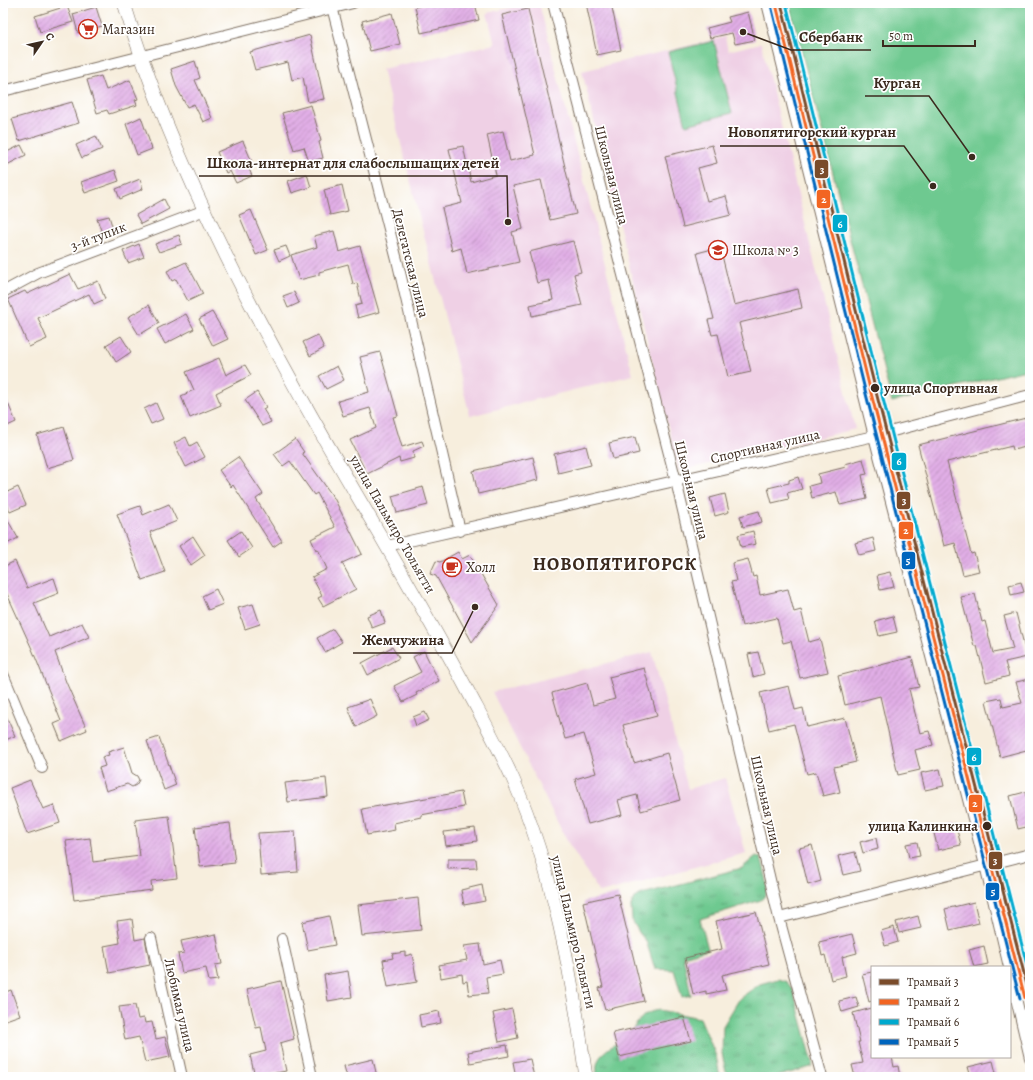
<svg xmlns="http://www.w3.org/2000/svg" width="1033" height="1080" font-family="Alegreya,serif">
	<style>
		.built { fill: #efd0e5 }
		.grass { fill: url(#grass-tufts); stroke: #547a57 }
		.green { fill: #6ec990; stroke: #547a57 }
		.building { fill: url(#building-hatch) }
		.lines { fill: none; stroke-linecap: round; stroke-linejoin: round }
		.minor-casing { stroke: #7d6f61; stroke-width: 12 }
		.tertiary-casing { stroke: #7d6f61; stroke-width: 14 }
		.minor { stroke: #fff; stroke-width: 10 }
		.tertiary { stroke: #fff; stroke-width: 13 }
		.tram-1-casing { stroke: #fff; stroke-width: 6 }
		.tram-2-casing { stroke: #fff; stroke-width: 6 }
		.tram-3-casing { stroke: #fff; stroke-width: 6 }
		.tram-4-casing { stroke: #fff; stroke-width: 6 }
		.tram-1 { stroke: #7a4b2a; stroke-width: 3 }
		.tram-2 { stroke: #f26522; stroke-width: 3 }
		.tram-3 { stroke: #00a9ce; stroke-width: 3 }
		.tram-4 { stroke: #0065bd; stroke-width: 3 }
		.stop-dot { fill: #3b2a1e; stroke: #fff; stroke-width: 1.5 }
		.labels { text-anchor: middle; stroke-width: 3.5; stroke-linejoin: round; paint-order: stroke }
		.poi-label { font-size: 14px; fill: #3b2a1e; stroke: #fff; text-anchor: start }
		.street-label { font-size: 14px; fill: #3b2a1e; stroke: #fff }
		.stop-label { font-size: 14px; font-weight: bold; fill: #3b2a1e; stroke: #fff; text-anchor: start }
		.district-label { font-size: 18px; font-weight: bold; letter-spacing: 1px; fill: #3b2a1e; stroke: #fff }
		.leader { fill: none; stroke: #3b2a1e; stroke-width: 1.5 }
		.callout-dot { fill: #3b2a1e; stroke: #fff; stroke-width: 1.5 }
		.callout-label { font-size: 15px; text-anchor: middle; font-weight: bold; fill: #3b2a1e; stroke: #fff; stroke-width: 3.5; stroke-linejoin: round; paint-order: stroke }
		.line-badge { stroke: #fff; stroke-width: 1.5 }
		.badge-label { font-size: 11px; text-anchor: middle; font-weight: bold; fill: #fff }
	</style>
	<defs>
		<pattern id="grass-tufts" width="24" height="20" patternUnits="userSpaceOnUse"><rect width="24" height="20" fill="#6ec990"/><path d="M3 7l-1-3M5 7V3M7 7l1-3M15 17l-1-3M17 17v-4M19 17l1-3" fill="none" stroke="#5ca375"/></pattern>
		<pattern id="building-hatch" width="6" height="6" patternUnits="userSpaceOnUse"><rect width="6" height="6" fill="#e1aee6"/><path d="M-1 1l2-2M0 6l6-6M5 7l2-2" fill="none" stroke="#b88eba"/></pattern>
	</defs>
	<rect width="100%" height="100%" fill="#fff"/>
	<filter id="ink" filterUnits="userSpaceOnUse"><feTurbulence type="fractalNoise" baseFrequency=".025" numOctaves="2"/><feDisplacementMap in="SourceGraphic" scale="8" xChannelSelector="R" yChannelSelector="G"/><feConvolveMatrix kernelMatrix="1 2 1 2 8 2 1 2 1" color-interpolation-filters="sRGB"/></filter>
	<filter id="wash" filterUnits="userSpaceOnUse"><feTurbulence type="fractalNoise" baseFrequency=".012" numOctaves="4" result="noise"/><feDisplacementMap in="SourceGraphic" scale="16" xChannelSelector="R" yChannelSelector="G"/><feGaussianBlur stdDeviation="0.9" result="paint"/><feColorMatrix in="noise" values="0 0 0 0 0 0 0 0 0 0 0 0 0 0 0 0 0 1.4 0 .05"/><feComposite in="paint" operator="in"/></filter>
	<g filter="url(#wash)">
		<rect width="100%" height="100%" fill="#f7eedd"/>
		<path class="built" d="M533 3H539L633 375 470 416 382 69 495 44 487 13Z
			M725 37 728 51 761 43 855 429 679 471 582 71Z
			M652 652 688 789 725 778 746 853 600 893 567 841 492 692Z"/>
		<path class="grass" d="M756 856 761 858C764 871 773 890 761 900L700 919 708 949 683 956 691 995 682 997 674 970 655 969 646 941 640 934 632 920 631 906 634 898 642 894 742 868Z
			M778 979 787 982 793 990 813 1063 811 1067 775 1077H727L722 1053 723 1026 740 998 760 984Z
			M659 1010 700 1018 716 1056 720 1077H597C597 1072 596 1066 598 1061 604 1048 616 1045 626 1037 639 1024 639 1013 659 1010Z"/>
		<path class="green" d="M789 3H1030V369L892 402Z
			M714 41 732 113 686 125 668 52Z"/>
		<g id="blocks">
			<path class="building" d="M430 3H475L479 20 421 33 415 7Z
				M586 3H611L621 50 597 55Z
				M67 6 73 22 40 32 35 16Z
				M96 7 102 26 78 33 73 14Z
				M528 9 576 214 550 220 541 180 513 186 523 229 512 232 519 262 467 274 461 248 452 251 442 208 462 203 449 149 463 146 471 182 496 175 487 135 503 131 510 161 535 155 502 15Z
				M748 12 755 40 735 44 732 33 710 38 707 28 730 22 728 17Z
				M392 13 400 44 370 51 362 21Z
				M310 35 324 99 308 102 303 77 292 80 288 62 255 70 250 52Z
				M195 61 200 78 195 80 212 118 203 122 194 104 187 107 176 86 171 69Z
				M101 76 106 90 130 80 138 99 135 100 137 105 109 114 107 110 97 113 87 80Z
				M72 102 79 123 19 141 12 119Z
				M311 105 321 141 319 142 323 158 309 162 304 147 294 150 282 113Z
				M141 117 152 149 137 155 126 124Z
				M96 136 102 149 82 158 76 145Z
				M243 141 252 162 247 164 252 176 236 183 230 171 226 173 217 152Z
				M21 145 26 155 3 167V154Z
				M712 145 717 163 698 168 707 201 726 196 731 215 683 227 665 156Z
				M115 170 119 181 85 193 81 182Z
				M307 174 311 187 292 193 288 181Z
				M140 179 143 189 120 199 116 189Z
				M342 185 348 211 330 215 324 190Z
				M164 199 169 209 141 224 136 215Z
				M251 210 268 250 256 255 239 215Z
				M109 216 113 229 102 233 97 219Z
				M334 231 339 252 360 246 379 312 358 318 355 306 362 304 357 283 353 284 348 264 319 272V275L299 280 291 255 317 247 314 236Z
				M179 235 182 244 159 252 155 244Z
				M573 241 581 272 574 274 582 305 532 316 530 305 553 300 549 280 537 283 529 252Z
				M139 244 144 257 128 263 123 251Z
				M286 246 290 256 279 261 274 250Z
				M720 247 734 305 798 289 802 308 739 323 751 372 728 377 718 334 712 335 708 320 714 319 697 253Z
				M186 262 203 294 188 301 176 279 172 281 167 271Z
				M70 274 78 289 98 281 105 299 94 304 89 294 38 318 47 339 29 347 8 299 25 291 27 294Z
				M294 292 299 303 288 308 283 296Z
				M149 305 159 323 139 335 128 317Z
				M212 312 228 339 213 346 199 319Z
				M186 314 194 329 165 344 157 329Z
				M318 335 324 348 310 356 303 342Z
				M121 336 131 352 116 362 106 345Z
				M380 352 398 416 393 417 402 447 422 441 424 446 413 451 414 458 400 462 399 458 367 474 350 440 376 428 370 408 343 416 338 401 369 392 360 357Z
				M219 358 226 375 245 365 251 375 216 393 221 405 190 418 181 396 194 390 186 372Z
				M337 366 344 380 326 389 319 376Z
				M3 392 16 422 3 428Z
				M257 392 266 407 263 409 271 422 262 426 245 400Z
				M156 403 163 419 151 424 144 409Z
				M1030 417V446L1013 450 1012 446 947 462 971 554 974 553 979 571 963 575 955 543 944 546 918 445Z
				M64 427 74 460 47 468 37 435Z
				M186 437 190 446 197 442 205 457 186 467 174 443Z
				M635 437 639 453 613 459 609 443Z
				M295 439 304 452 302 453 334 498 362 554 342 563 356 589 323 606 318 598 322 596 312 577 327 569 318 549 316 550 311 539 335 527 317 493 314 495 290 461 283 466 274 454Z
				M586 446 591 465 558 473 554 454Z
				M238 457 263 494 256 499 282 541 273 547 233 485 231 487 219 470Z
				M533 457 538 480 478 494 473 471Z
				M863 459 867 474 862 475 867 499 840 505 836 492 812 498 809 486 820 483 818 474 846 467 845 464Z
				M798 477 802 489 787 493 789 499 772 503 768 488 789 483V480Z
				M18 487 26 505 10 512 3 494Z
				M423 487 428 505 397 513 392 496Z
				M725 494 729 512 715 516 710 498Z
				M169 504 177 521 150 532 165 572 142 580 117 514 140 506 143 515Z
				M759 511 762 522 743 527 740 516Z
				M3 512 18 538 3 546Z
				M241 531 252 548 239 557 228 540Z
				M753 531 756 544 741 547 738 535Z
				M193 536 205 555 191 565 179 546Z
				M873 538 876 551 859 555 855 543Z
				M458 552 462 559 470 555 499 605 472 642 436 576 430 574 436 561 440 562Z
				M748 559 753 577 756 576 760 595 788 589 794 612 801 610 809 642 820 639 828 672 800 678 791 641 783 643 777 618 742 626 731 582 736 581 732 563Z
				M15 561 27 588 54 578 59 593 34 603 49 637 82 623 89 637 55 652 66 682 87 730 61 741 54 724 61 721 32 649 3 585V567Z
				M890 572 894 587 880 590 877 575Z
				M1021 582 1024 592 1011 595 1009 585Z
				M216 589 223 604 208 610 202 596Z
				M975 594 982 622 985 621 993 653 1013 649 1004 616 1016 613 1027 657 1005 662 1009 676 986 682 977 646H974L961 597Z
				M253 604 260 624 245 629 238 608Z
				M381 610 385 623 372 628 367 616Z
				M893 616 897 632 879 636 875 621Z
				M333 629 342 642 325 652 317 638Z
				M392 647 399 658 368 675 362 663Z
				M424 651 439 681 416 693 417 695 403 702 394 686 421 672 413 657Z
				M758 652 764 674 753 677 748 654Z
				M912 657 919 687 909 689 920 733 929 731 933 745 915 750 920 770 898 775 880 696 845 705 838 676Z
				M644 668 657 716 623 725 634 763 667 753 680 800 641 811 637 795 618 800 622 815 588 824 575 779 596 773 584 734 565 739 552 693 587 683 593 705 615 699 609 677Z
				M1030 679V749L1000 757 986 701 1001 698 1003 707 1022 703 1016 682Z
				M789 686 795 710 803 708 807 727 845 718 856 762 834 767 840 792 823 796 816 772 807 774 794 724 769 730 760 693Z
				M370 699 377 716 356 727 348 707Z
				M3 709 15 736 3 741Z
				M425 712 429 720 416 726 413 717Z
				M159 737 176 785 164 790 147 741Z
				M124 747 132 773 137 776 139 780 136 785 132 787 127 784 106 791 99 768 105 766 102 757 109 755 108 752Z
				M940 769 944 786 925 790 921 773Z
				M326 778 328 797 288 802 285 783Z
				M30 780 43 809 54 805 60 823 27 834 10 788Z
				M461 792 464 807 421 815V817L394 823 395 830 367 835 362 809Z
				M1025 792 1030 811V826L1018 829 1010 796Z
				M169 816 177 878 151 881 152 890 74 900 66 841 90 838 93 862 140 856 135 820Z
				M230 823 235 863 200 867 195 827Z
				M955 823 961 845 938 850 933 829Z
				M475 828 477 841 446 846 444 832Z
				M295 831 298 872 261 875 258 833Z
				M876 838 878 849 863 853 860 842Z
				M917 842 920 856 909 858 906 844Z
				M812 845 821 881 808 885 799 848Z
				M855 852 860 871 843 875 838 856Z
				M448 859H476L477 868 448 869Z
				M482 885 485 901 464 905 461 890Z
				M618 894 644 1001 605 1010 599 988 603 987 583 902Z
				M418 898 421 930 362 936 358 905Z
				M974 902 979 923 950 930 945 909Z
				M756 912 769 964 722 975 726 990 706 994V991L693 994 685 958 722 949 716 921Z
				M329 916 335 945 308 950 302 922Z
				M918 916 921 928 899 933 896 922Z
				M132 919 135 940 145 938 150 965 109 973 104 946 120 943 117 921Z
				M894 927 898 942 885 946 881 931Z
				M216 934 222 964 215 965 218 980 209 981 206 968 182 973 178 954 184 953 181 941Z
				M852 934 857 953 842 957 846 976 831 980 825 955 822 956 819 942Z
				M480 944 483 964 500 960 503 974 486 977 488 993 469 995 467 981 463 982 462 974 441 978 439 965 467 960 464 946Z
				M984 946 988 964 974 967 969 950Z
				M405 952V956L412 954 417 982 388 987 383 960 393 958 392 954Z
				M348 971 352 997 328 1001 324 975Z
				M872 972V1001L869 1002 862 974Z
				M281 981 294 1039 280 1043 286 1071 255 1077 250 1055 266 1051 261 1027 256 1028 247 989Z
				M11 990 20 1015 3 1021V993Z
				M856 997 859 1007 842 1012 839 1001Z
				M135 1005 138 1019 144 1018 145 1023 152 1022 156 1039 165 1037 170 1057 145 1062 139 1037 125 1040 119 1007Z
				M872 1008V1057H892L894 1067 898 1066 900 1077H855L852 1065 863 1063 858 1042H860L853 1013Z
				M512 1009 518 1038 499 1042 493 1013Z
				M439 1011 441 1023 421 1027 419 1015Z
				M684 1017 691 1041 619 1057 613 1033Z
				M507 1045 509 1056 470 1063 468 1052Z
				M373 1059 377 1077H347L344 1066Z
				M530 1059 534 1077H516L513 1062Z
				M993 1061 997 1077H971L968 1067Z"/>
		</g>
	</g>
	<g filter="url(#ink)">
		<use href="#blocks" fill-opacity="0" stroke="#7d6f61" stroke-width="1"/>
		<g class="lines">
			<g class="minor-casing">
				<path id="minor" d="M331 3 398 264 460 531
					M553 3 676 481 779 918 822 1077
					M767 3 874 436 985 865 1009 967
					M3 91 353 3
					M3 292 38 273 205 210
					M387 546 874 436 1030 395
					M3 674 42 768
					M779 918 1030 854
					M151 938 182 1077
					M282 939 312 1077
					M1010 973 1030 1058"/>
			</g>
			<g class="tertiary-casing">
				<path id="tertiary" d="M124 3C175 174 269 345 359 499 397 564 435 629 470 695 485 723 500 750 513 779 554 873 572 976 586 1077"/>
			</g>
			<use href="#minor" class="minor"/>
			<use href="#tertiary" class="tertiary"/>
			<g class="tram-1-casing">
				<path id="tram-1" d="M781 3 875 388 1030 997"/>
			</g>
			<g class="tram-2-casing">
				<path id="tram-2" d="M776 4 870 389 1025 998"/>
			</g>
			<g class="tram-3-casing">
				<path id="tram-3" d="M786 3 880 387 1030 977"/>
			</g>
			<g class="tram-4-casing">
				<path id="tram-4" d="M771 5 865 390 1020 999"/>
			</g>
			<use href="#tram-1" class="tram-1"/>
			<use href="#tram-2" class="tram-2"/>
			<use href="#tram-3" class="tram-3"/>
			<use href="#tram-4" class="tram-4"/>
		</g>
	</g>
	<defs>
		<g id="supermarket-ring" transform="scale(1)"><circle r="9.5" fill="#fff" stroke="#c8321e" stroke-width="1.5"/><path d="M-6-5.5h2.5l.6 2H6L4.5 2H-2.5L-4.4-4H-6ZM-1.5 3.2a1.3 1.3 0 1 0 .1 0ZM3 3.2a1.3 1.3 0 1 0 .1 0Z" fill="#c8321e"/></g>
		<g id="school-ring" transform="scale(1)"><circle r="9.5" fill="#fff" stroke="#c8321e" stroke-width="1.5"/><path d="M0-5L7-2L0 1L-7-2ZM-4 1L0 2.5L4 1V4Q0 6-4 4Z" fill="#c8321e"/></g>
		<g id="cafe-ring" transform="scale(1)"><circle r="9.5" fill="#fff" stroke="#c8321e" stroke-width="1.5"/><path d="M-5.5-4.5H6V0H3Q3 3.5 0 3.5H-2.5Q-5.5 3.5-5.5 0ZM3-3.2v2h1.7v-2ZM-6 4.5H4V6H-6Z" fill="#c8321e"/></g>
	</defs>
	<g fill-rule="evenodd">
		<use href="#supermarket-ring" x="88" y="29"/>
		<use href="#school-ring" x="718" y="250"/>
		<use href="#cafe-ring" x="452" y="567"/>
	</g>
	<g class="stop-dot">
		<circle cx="875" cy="388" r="5"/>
		<circle cx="987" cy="826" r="5"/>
	</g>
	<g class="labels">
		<g class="poi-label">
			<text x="102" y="34">Магазин</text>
			<text x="732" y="255">Школа № 3</text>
			<text x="466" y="572">Холл</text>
		</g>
		<g class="street-label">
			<text transform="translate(612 175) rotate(76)" y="5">Школьная улица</text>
			<text transform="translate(98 236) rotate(-21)" y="5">3-й тупик</text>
			<text transform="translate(411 263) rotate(76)" y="5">Делегатская улица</text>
			<text transform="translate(765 446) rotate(-13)" y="5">Спортивная улица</text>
			<text transform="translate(692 490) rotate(76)" y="5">Школьная улица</text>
			<text transform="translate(393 524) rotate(60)" y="5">улица Пальмиро Тольятти</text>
			<text transform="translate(767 805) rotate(77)" y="5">Школьная улица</text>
			<text transform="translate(574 932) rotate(77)" y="5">улица Пальмиро Тольятти</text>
			<text transform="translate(180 1005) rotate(77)" y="5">Любимая улица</text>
		</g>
		<g class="stop-label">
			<text x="884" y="393">улица Спортивная</text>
			<text x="978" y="831" text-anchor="end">улица Калинкина</text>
		</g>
		<g class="district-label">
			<text x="615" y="570">НОВОПЯТИГОРСК</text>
		</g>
	</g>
	<path class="leader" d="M743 32L791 50H871M972 157L929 96H865M933 186L904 146H720M508 222L507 176H199M475 607L452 653H353"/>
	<g class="callout-dot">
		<circle cx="743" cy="32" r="4"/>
		<circle cx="972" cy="157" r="4"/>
		<circle cx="933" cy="186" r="4"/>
		<circle cx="508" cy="222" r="4"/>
		<circle cx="475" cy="607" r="4"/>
	</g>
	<g class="callout-label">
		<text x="831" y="42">Сбербанк</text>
		<text x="897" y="88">Курган</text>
		<text x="812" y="137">Новопятигорский курган</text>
		<text x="353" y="168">Школа-интернат для слабослышащих детей</text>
		<text x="403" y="645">Жемчужина</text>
	</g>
	<g class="line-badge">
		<rect x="814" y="159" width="15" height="20" rx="4" fill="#7a4b2a"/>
		<rect x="816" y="189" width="15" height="20" rx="4" fill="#f26522"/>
		<rect x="832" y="214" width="16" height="19" rx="4" fill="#00a9ce"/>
		<rect x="891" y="452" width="16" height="19" rx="4" fill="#00a9ce"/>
		<rect x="896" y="491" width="15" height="19" rx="4" fill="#7a4b2a"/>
		<rect x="898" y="521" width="16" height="19" rx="4" fill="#f26522"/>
		<rect x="901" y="551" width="15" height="19" rx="4" fill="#0065bd"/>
		<rect x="966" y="747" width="16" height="19" rx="4" fill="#00a9ce"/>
		<rect x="968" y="794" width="15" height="19" rx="4" fill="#f26522"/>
		<rect x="988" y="851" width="15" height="19" rx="4" fill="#7a4b2a"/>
		<rect x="985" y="882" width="15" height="19" rx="4" fill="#0065bd"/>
	</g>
	<g class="badge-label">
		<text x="822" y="173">3</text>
		<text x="824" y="203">2</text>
		<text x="840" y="228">6</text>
		<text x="899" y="465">6</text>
		<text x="904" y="504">3</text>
		<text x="906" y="534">2</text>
		<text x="908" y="564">5</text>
		<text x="974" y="761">6</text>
		<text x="975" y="807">2</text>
		<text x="995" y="864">3</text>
		<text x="993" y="895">5</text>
	</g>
	<rect width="1033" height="1080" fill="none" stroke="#fff" stroke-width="16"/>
	<rect x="871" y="966" width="140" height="92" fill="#ffffff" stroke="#b1aaa5"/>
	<rect x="879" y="979" width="20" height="6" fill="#7a4b2a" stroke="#b1aaa5"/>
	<text x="907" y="986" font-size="12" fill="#3b2a1e">Трамвай 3</text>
	<rect x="879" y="999" width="20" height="6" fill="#f26522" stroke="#b1aaa5"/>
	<text x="907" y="1006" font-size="12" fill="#3b2a1e">Трамвай 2</text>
	<rect x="879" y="1019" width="20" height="6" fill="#00a9ce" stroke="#b1aaa5"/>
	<text x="907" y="1026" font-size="12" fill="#3b2a1e">Трамвай 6</text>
	<rect x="879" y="1039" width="20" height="6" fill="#0065bd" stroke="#b1aaa5"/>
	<text x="907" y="1046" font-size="12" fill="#3b2a1e">Трамвай 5</text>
	<g transform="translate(42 42) rotate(56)" stroke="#ffffff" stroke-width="3" paint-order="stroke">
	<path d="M0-3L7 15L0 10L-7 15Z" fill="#3b2a1e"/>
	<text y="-6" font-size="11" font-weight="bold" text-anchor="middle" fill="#3b2a1e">С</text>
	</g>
	<path d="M883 40v6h92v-6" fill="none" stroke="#3b2a1e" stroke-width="2"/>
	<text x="889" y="40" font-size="12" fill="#3b2a1e" stroke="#ffffff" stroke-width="3" paint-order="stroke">50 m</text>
</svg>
